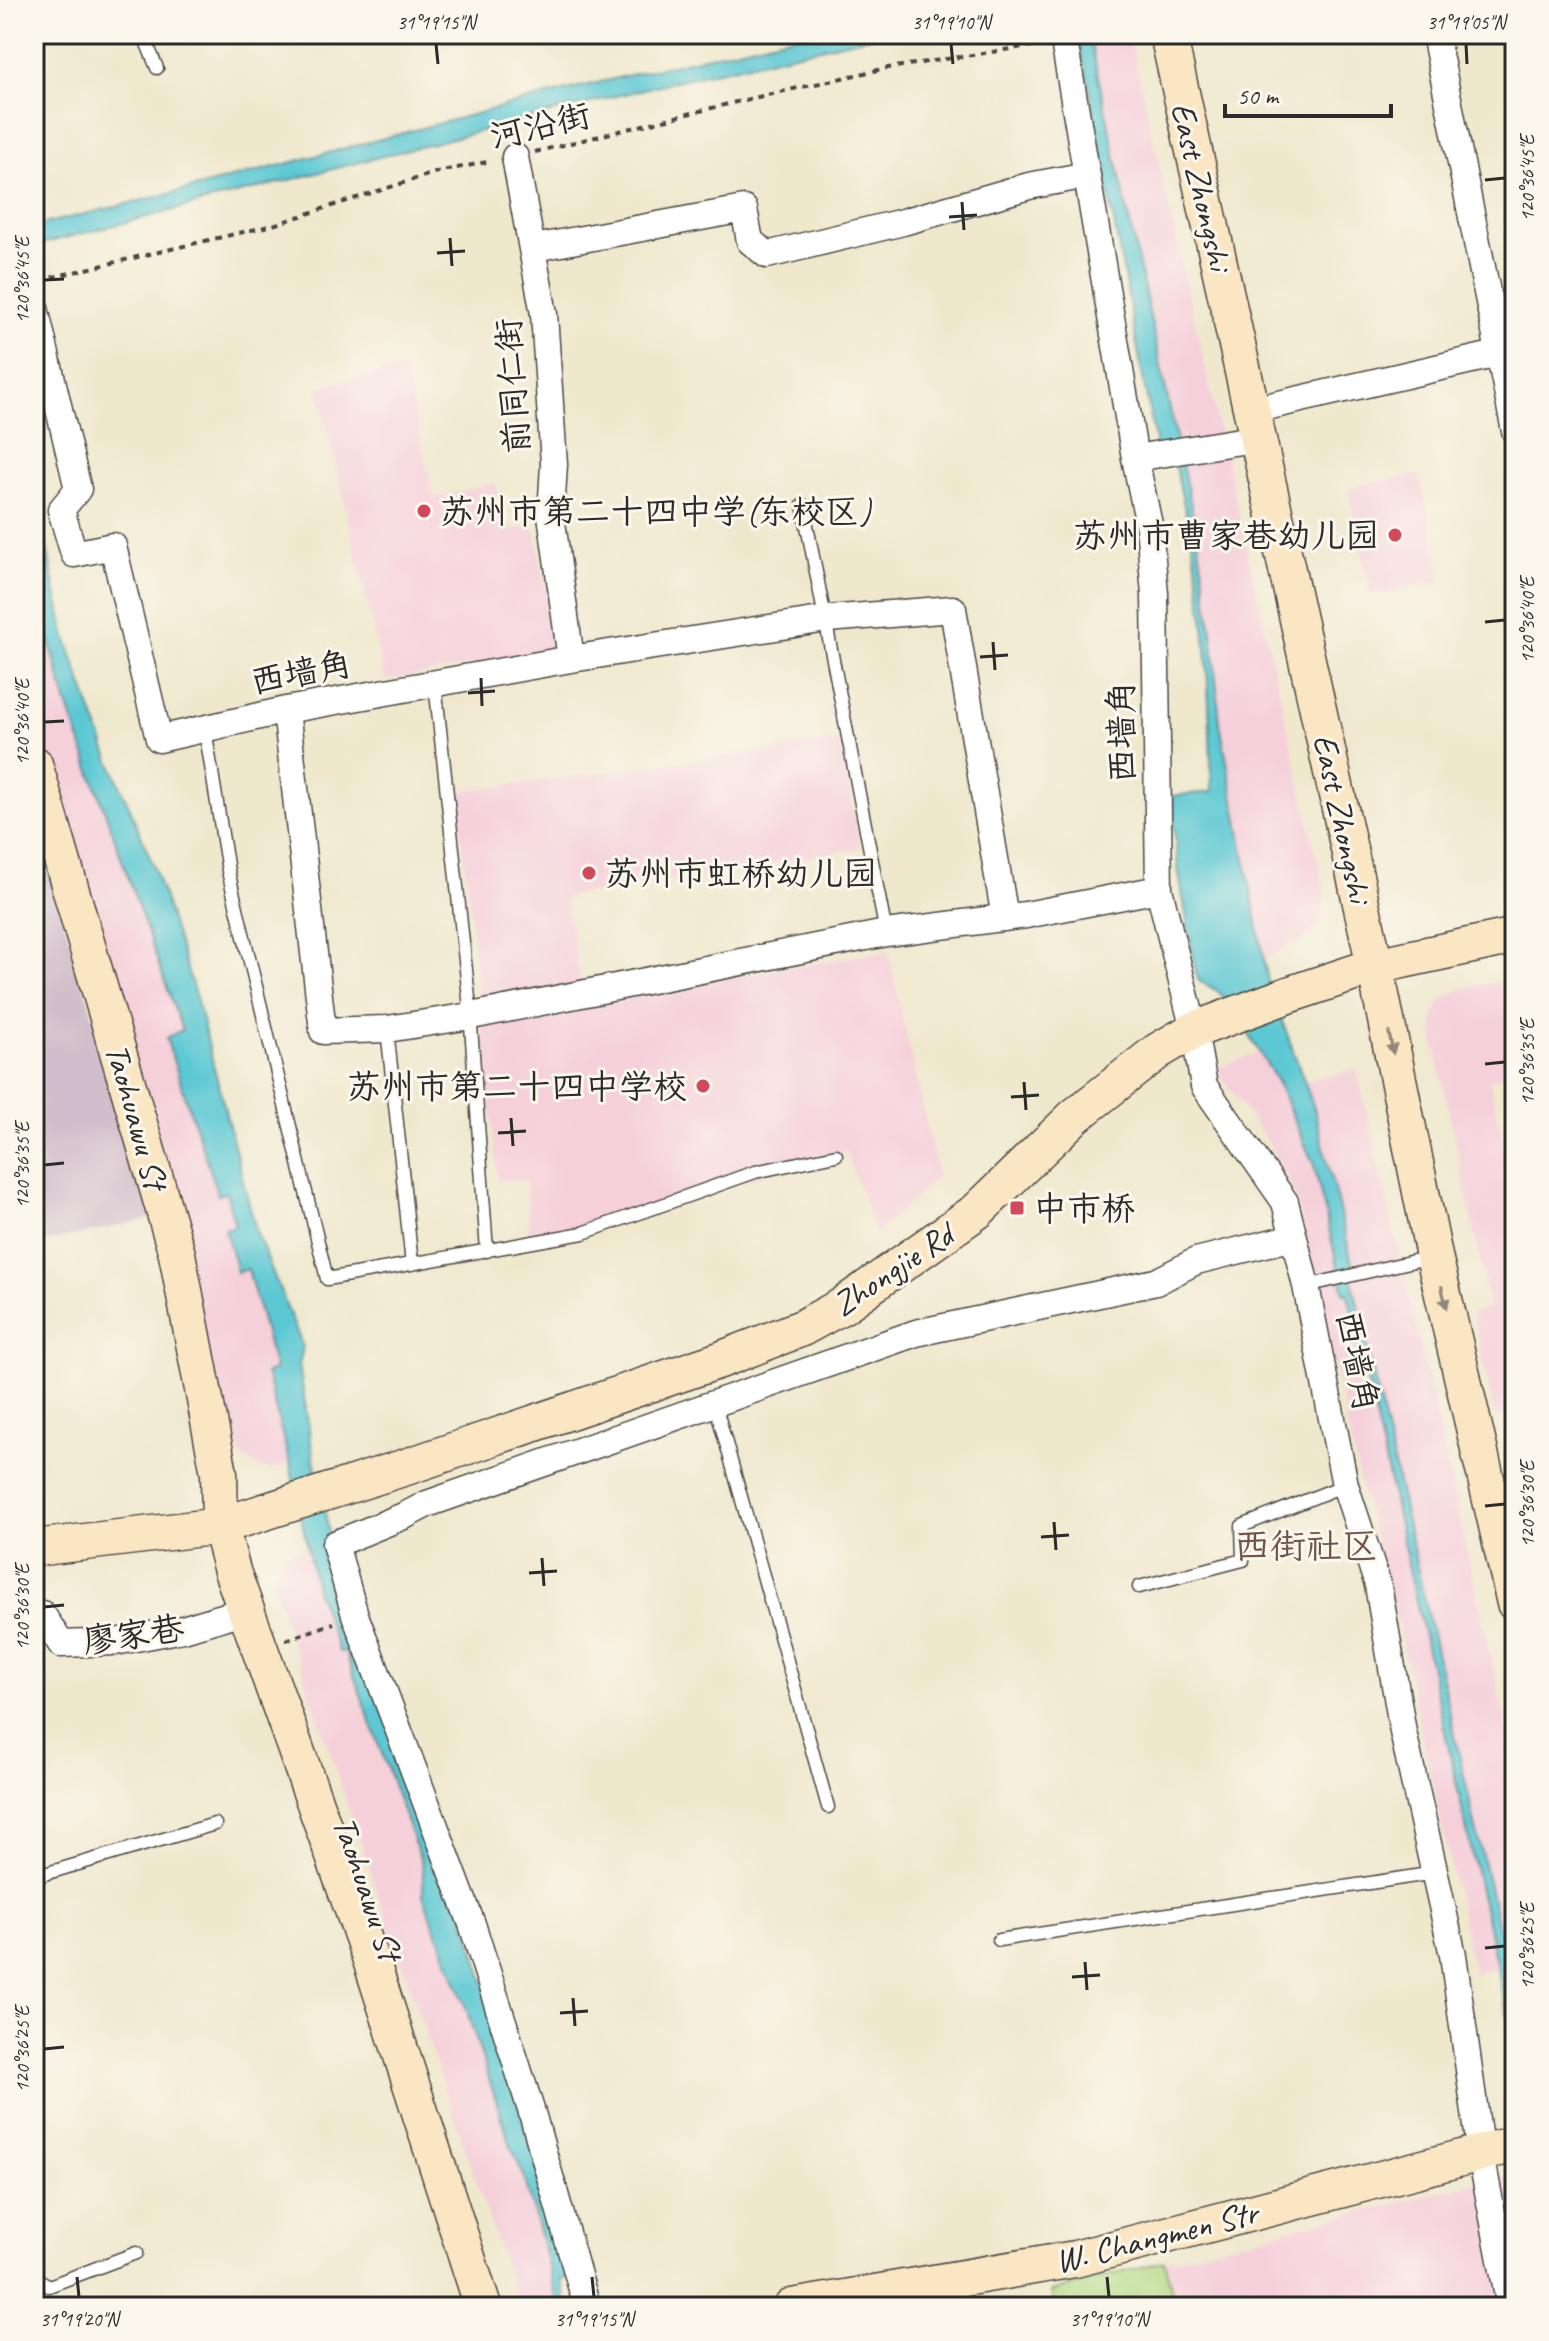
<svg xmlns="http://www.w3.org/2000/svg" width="1549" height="2341" font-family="Caveat,'LXGW WenKai TC',sans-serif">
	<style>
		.built { fill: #f5cfda }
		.industrial { fill: #d1bdcb }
		.green { fill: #b2d983; stroke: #6e8257; stroke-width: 2 }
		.water { fill: #5cc8d3; stroke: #447a7f; stroke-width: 2 }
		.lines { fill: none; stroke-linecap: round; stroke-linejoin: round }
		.lane-casing { stroke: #484743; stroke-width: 15 }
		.street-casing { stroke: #484743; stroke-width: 29 }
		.secondary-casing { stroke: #484743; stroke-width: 39 }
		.path { stroke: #484743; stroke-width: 4; stroke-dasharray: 6 6; stroke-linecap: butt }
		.lane { stroke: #fff; stroke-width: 12 }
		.street { stroke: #fff; stroke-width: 26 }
		.secondary { stroke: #fbe6c4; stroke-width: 36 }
		.oneway { fill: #938878 }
		.ticks { fill: none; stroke: #2b2b2b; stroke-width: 3 }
		.poi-dot { fill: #d1495b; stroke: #fbf7ec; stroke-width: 3 }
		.labels { text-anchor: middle; stroke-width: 6; stroke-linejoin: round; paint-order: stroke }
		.street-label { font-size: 34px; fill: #2b2b2b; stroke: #fbf7ec }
		.poi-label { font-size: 34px; fill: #2b2b2b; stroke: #fbf7ec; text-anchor: start }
		.neighbourhood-label { font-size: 36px; fill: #70544c; stroke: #fbf7ec }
		.neatline { fill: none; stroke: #2b2b2b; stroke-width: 3 }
		.ticks-label { font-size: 20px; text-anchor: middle; fill: #2b2b2b }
	</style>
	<rect width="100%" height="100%" fill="#fbf7ec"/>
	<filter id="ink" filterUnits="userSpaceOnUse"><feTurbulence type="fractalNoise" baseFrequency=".0125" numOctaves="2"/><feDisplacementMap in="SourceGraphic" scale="16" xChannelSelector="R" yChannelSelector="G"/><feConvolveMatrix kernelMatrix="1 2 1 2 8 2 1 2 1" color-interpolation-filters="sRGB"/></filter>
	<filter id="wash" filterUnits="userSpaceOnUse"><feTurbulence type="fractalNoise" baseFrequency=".006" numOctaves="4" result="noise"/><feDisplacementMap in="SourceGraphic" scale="32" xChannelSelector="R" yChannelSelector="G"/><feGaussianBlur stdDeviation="1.8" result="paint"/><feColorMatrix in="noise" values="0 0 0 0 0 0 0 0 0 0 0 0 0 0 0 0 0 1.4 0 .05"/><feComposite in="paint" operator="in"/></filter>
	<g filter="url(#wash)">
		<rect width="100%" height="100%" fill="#efe8cd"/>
		<path class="built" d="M1089 34H1129L1324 888 1323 908 1318 924 1310 935 1264 959 1220 724 1212 632 1197 534Z
			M404 367 434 498 496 483 506 530 534 525 557 650 385 681 318 387Z
			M1419 474 1442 581 1371 596 1348 488Z
			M34 584 66 701 182 1031 166 1037 218 1195 226 1192 235 1226 225 1230 237 1271 248 1269 275 1371 266 1374 290 1464 271 1470 259 1468 243 1458 234 1444 34 719Z
			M840 741 860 848 565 897 581 985 480 1004 456 792Z
			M888 951 938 1176 876 1234 846 1151 530 1246 526 1180 498 1181 481 1020Z
			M1515 978V1073L1489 1079 1515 1188V1411L1495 1416 1472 1313 1490 1307 1433 1037V1019L1441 999 1458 990Z
			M1293 1045 1305 1081 1357 1069 1515 1762V2002L1507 1968 1474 1973 1395 1613 1360 1483 1298 1205 1285 1173 1268 1142 1216 1069 1261 1051Z
			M308 1544 339 1652 345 1650 423 1867V1895L465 2005 511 2146 524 2176 559 2307H519L274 1589 273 1578 278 1566 286 1555Z
			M1515 2173V2307H1176L1164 2261Z"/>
		<path class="industrial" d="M34 819 153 1218 34 1245Z"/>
		<path class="green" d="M1164 2261 1176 2307H1055L1051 2292Z"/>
		<path class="water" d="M801 34H882L675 81 34 246V226L186 190 563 91Z
			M1076 34H1089L1197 534 1212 632 1220 724 1268 982 1314 1108 1351 1258 1353 1283 1515 2002V2048L1348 1293H1344L1314 1165 1278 1083 1235 1011 1218 991 1199 981 1196 974 1178 868 1171 796 1212 792C1209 714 1209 635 1195 558 1189 525 1181 493 1174 461L1159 463 1085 67Z
			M34 508 45 538 64 631 78 673 108 756 154 867 197 1001 256 1231 303 1347 299 1365 313 1455 334 1556 467 1924 570 2277 562 2280 566 2307H559L524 2176 511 2146 465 2005 423 1895V1867L345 1651 339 1652 317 1593 290 1464 266 1373 275 1370 248 1269 237 1272 225 1229 235 1226 226 1192 218 1195 166 1038 182 1030 66 701 34 584Z"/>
	</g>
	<g filter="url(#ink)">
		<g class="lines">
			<g class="lane-casing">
				<path id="lane" d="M143 34 157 68
					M803 505 886 933
					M435 683 469 998 487 1251
					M205 729 228 871 327 1279 583 1233 755 1172 836 1155
					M387 1029 412 1264
					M1306 1286 1431 1257
					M715 1404 828 1807
					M1139 1587 1243 1560 1242 1526 1345 1485
					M34 1877 215 1824
					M999 1940 1435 1873
					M34 2277 49 2286 136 2253"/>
			</g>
			<g class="street-casing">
				<path id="street" d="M1435 34 1515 431
					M1064 41 1135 458
					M515 157 544 314 554 464 551 515 571 659
					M534 248 744 209 750 241 767 255 903 222 1029 186 1087 175
					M34 304 78 489 61 510 74 554 113 546 159 739 286 710 571 659 827 619 953 609 1005 918
					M1253 410 1515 350
					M1259 438 1135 458 1149 525 1155 594 1159 889 1194 1030 1204 1086 1285 1202 1306 1286 1345 1485 1378 1585 1403 1732 1453 1955 1481 2155 1510 2307
					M286 710 323 1031 387 1029 471 1016 886 933 1026 915 1159 889
					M34 1614H42L61 1644 115 1642 183 1629 246 1610
					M587 2307 532 2113 472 1924 355 1615 335 1544 406 1515 427 1504 916 1333 1156 1282 1196 1261 1294 1237"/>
			</g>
			<g class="secondary-casing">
				<path id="secondary" d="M1168 34 1375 966 1434 1256 1515 1603
					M34 764 177 1254 219 1473 220 1526 232 1571 371 1960 483 2307
					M34 1548 220 1526 409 1466 720 1360 802 1328 842 1306 977 1211 1075 1116 1158 1051 1194 1030 1288 995 1375 966 1515 936
					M792 2307 1075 2259 1515 2144"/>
			</g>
			<path class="path" d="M1087 37 1103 34
				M535 152 736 102 882 69 1043 44
				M40 280 273 225 437 172 492 161
				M286 1640 334 1623"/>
			<use href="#lane" class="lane"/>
			<use href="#street" class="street"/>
			<use href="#secondary" class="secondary"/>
		</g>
		<defs><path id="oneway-solid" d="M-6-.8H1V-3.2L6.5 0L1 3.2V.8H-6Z" transform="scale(2)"/></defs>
		<g class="oneway">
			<use href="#oneway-solid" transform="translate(1391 1043) rotate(79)"/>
			<use href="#oneway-solid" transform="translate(1444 1297) rotate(77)"/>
		</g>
	</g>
	<path class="ticks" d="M436 44 438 64M951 44 953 64M1466 44 1467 64M1485 180 1505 178M962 202 964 230M949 217 977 215M450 238 452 266M437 253 465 251M44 280 64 279M1485 622 1505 620M993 642 995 670M980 657 1008 655M481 678 482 706M468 693 495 691M44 722 64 721M1485 1064 1505 1062M1024 1082 1026 1110M1011 1097 1039 1095M511 1118 513 1146M498 1133 526 1131M44 1165 64 1163M1485 1506 1505 1504M1054 1522 1056 1550M1041 1537 1069 1535M542 1558 544 1586M529 1573 557 1571M44 1607 64 1605M1485 1948 1505 1946M1085 1962 1087 1990M1072 1977 1100 1975M573 1998 575 2026M560 2013 588 2011M44 2049 64 2047M77 2277 79 2297M592 2277 594 2297M1107 2277 1109 2297"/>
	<g class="poi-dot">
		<circle cx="424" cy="511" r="8"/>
		<circle cx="1395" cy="535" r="8"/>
		<circle cx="589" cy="873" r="8"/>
		<circle cx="703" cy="1086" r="8"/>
		<rect x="1009" y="1200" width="16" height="16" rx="4"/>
	</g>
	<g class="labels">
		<g class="street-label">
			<text transform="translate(540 125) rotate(-13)" y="12">河沿街</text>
			<text transform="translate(1202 186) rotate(77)" y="12">East Zhongshi</text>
			<text transform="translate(512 386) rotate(-94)" y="12">前同仁街</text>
			<text transform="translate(301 672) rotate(-11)" y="12">西墙角</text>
			<text transform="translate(1121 732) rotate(-91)" y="12">西墙角</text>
			<text transform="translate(1343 818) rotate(78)" y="12">East Zhongshi</text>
			<text transform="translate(137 1116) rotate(74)" y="12">Taohuawu St</text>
			<text transform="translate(892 1269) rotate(-34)" y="12">Zhongjie Rd</text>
			<text transform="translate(1358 1361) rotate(79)" y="12">西墙角</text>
			<text transform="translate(133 1634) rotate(-8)" y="12">廖家巷</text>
			<text transform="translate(368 1888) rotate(71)" y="12">Taohuawu St</text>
			<text transform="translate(1156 2236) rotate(-14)" y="12">W. Changmen Str</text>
		</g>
		<g class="poi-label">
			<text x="440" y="523">苏州市第二十四中学(东校区)</text>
			<text x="1379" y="547" text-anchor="end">苏州市曹家巷幼儿园</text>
			<text x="605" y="885">苏州市虹桥幼儿园</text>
			<text x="687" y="1098" text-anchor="end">苏州市第二十四中学校</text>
			<text x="1033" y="1220">中市桥</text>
		</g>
		<g class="neighbourhood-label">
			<text x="1306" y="1558">西街社区</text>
		</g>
	</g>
	<rect width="1549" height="2341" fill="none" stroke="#fbf7ec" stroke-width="88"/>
	<path d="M1225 104v12h166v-12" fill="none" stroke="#2b2b2b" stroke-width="4"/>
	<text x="1237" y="104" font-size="24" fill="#2b2b2b" stroke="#fbf7ec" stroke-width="6" paint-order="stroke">50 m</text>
	<rect x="44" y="44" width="1461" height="2253" class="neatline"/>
	<g class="ticks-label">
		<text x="436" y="29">31°19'15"N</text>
		<text x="951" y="29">31°19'10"N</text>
		<text x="1466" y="29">31°19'05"N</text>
		<text transform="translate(1527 178) rotate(-90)" y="7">120°36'45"E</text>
		<text transform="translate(22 280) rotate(-90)" y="7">120°36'45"E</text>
		<text transform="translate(1527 620) rotate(-90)" y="7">120°36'40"E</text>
		<text transform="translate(22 722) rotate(-90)" y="7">120°36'40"E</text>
		<text transform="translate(1527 1062) rotate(-90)" y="7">120°36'35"E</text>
		<text transform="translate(22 1165) rotate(-90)" y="7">120°36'35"E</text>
		<text transform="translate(1527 1504) rotate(-90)" y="7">120°36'30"E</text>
		<text transform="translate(22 1607) rotate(-90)" y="7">120°36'30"E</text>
		<text transform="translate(1527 1946) rotate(-90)" y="7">120°36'25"E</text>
		<text transform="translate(22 2049) rotate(-90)" y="7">120°36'25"E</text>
		<text x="79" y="2326">31°19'20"N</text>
		<text x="594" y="2326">31°19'15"N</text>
		<text x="1109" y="2326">31°19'10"N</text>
	</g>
</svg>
